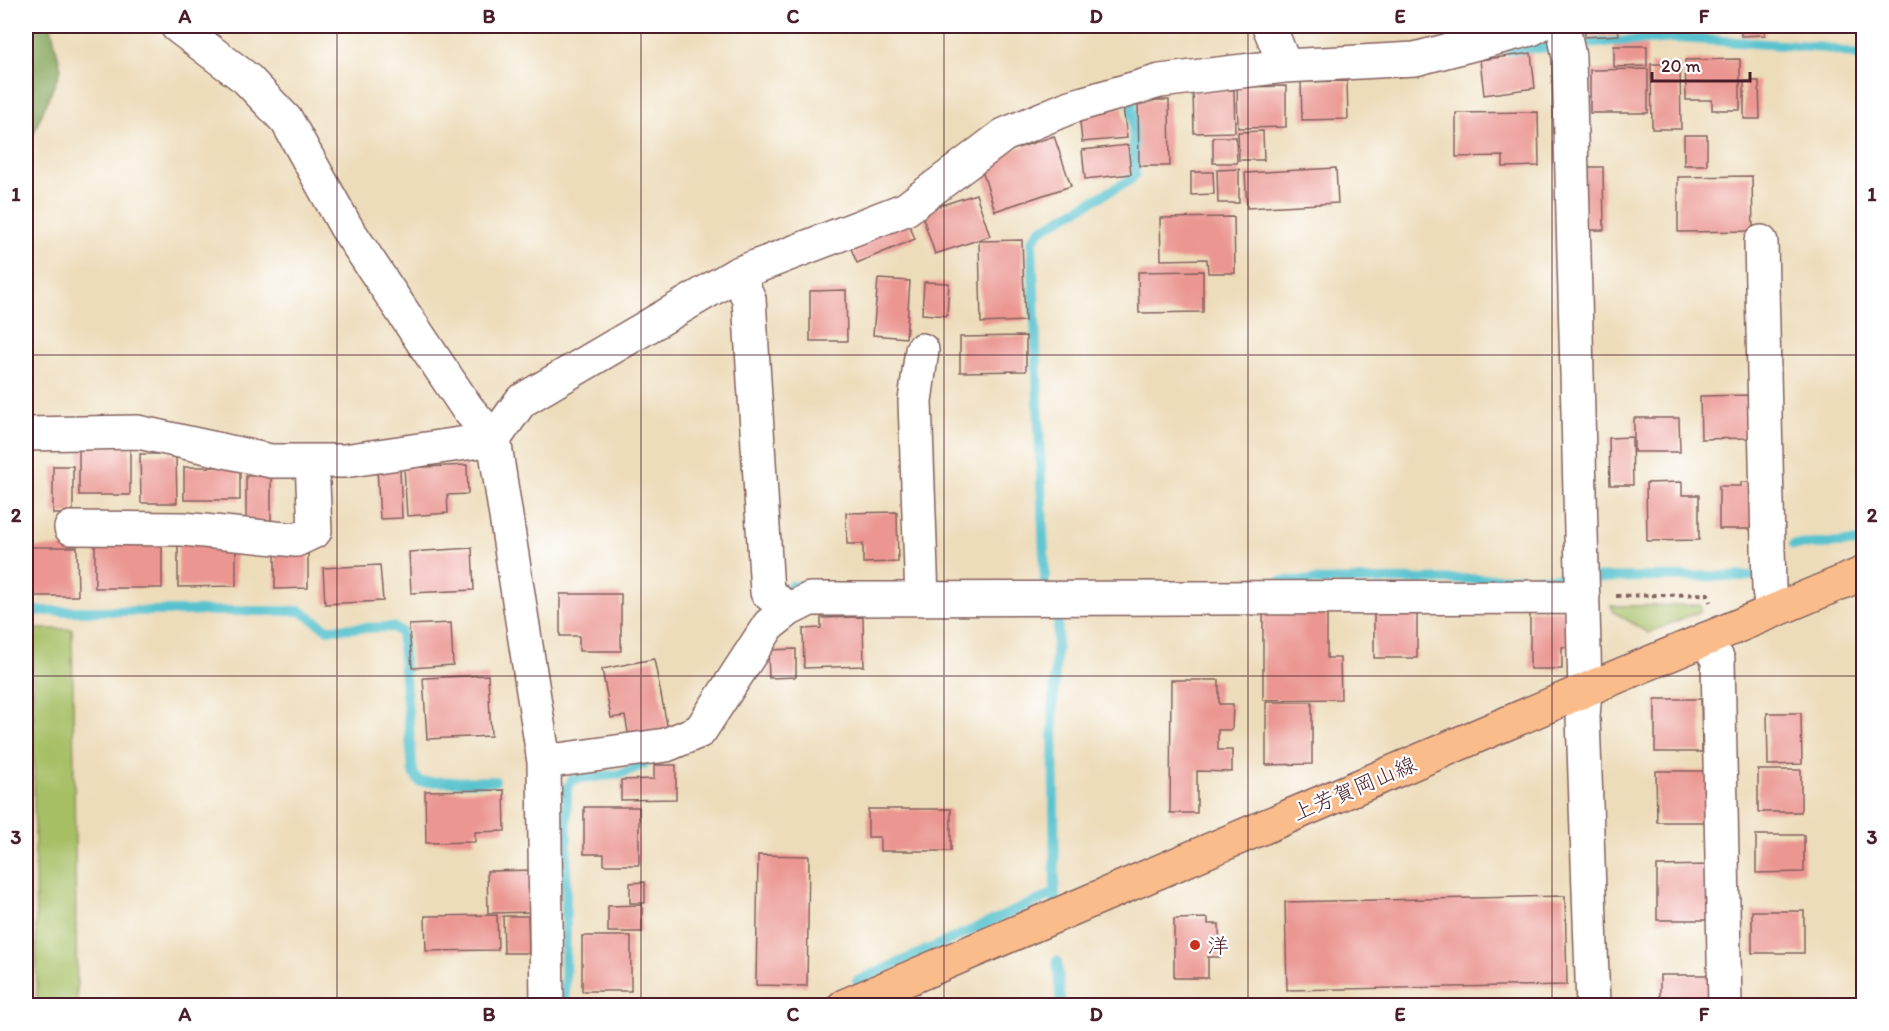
<svg xmlns="http://www.w3.org/2000/svg" width="1889" height="1031" font-family="Itim,'Klee One',sans-serif">
	<style>
		.green { fill: #a7c066; stroke: #787048; stroke-width: 1.5 }
		.forest { fill: #85a65b; stroke: #686243; stroke-width: 1.5 }
		.lines { fill: none; stroke-linecap: round; stroke-linejoin: round }
		.stream { stroke: #56c2ce; stroke-width: 10 }
		.building { fill: #eb9691 }
		.minor-casing { stroke: #83615d; stroke-width: 36 }
		.major-casing { stroke: #83615d; stroke-width: 36 }
		.path { stroke: #83615d; stroke-width: 4; stroke-dasharray: 4.5 4.5; stroke-linecap: butt }
		.minor { stroke: #fff; stroke-width: 33 }
		.major { stroke: #fabc8b; stroke-width: 33 }
		.grid { fill: none; stroke: #4a1f2b; stroke-width: 1.5; stroke-opacity: 0.55 }
		.poi-dot { fill: #c8321e; stroke: #fff; stroke-width: 2 }
		.labels { text-anchor: middle; stroke-width: 4.5; stroke-linejoin: round; paint-order: stroke }
		.street-label { font-size: 22px; fill: #4a1f2b; stroke: #fff }
		.poi-label { font-size: 22px; fill: #4a1f2b; stroke: #fff; text-anchor: start }
		.neatline { fill: none; stroke: #4a1f2b; stroke-width: 2 }
		.grid-label { font-size: 20px; text-anchor: middle; font-weight: bold; fill: #4a1f2b }
	</style>
	<rect width="100%" height="100%" fill="#fff"/>
	<filter id="ink" filterUnits="userSpaceOnUse"><feTurbulence type="fractalNoise" baseFrequency=".0167" numOctaves="2"/><feDisplacementMap in="SourceGraphic" scale="12" xChannelSelector="R" yChannelSelector="G"/><feConvolveMatrix kernelMatrix="1 2 1 2 8 2 1 2 1" color-interpolation-filters="sRGB"/></filter>
	<filter id="wash" filterUnits="userSpaceOnUse"><feTurbulence type="fractalNoise" baseFrequency=".008" numOctaves="4" result="noise"/><feDisplacementMap in="SourceGraphic" scale="24" xChannelSelector="R" yChannelSelector="G"/><feGaussianBlur stdDeviation="1.35" result="paint"/><feColorMatrix in="noise" values="0 0 0 0 0 0 0 0 0 0 0 0 0 0 0 0 0 1.4 0 .05"/><feComposite in="paint" operator="in"/></filter>
	<g filter="url(#wash)">
		<rect width="100%" height="100%" fill="#eddcba"/>
		<path class="green" d="M1701 605V611L1648 633 1614 612 1611 606Z
			M32 629H72L77 1005H37Z"/>
		<path class="forest" d="M26 26H51L61 69 26 151Z"/>
		<g class="lines">
			<path class="stream" d="M1582 44 1678 38 1826 48 1864 57
				M1509 50 1550 47
				M1794 545 1864 542
				M1280 581 1753 576
				M1045 584 1032 241 1040 230 1130 180 1135 174 1132 98 1137 97
				M777 597 792 586H811
				M26 611H301L327 629 393 627 401 632 413 773 420 782 495 781
				M1055 900 1053 704 1059 612
				M1057 961 1061 1006
				M857 981 1053 894
				M565 1006 567 788 573 779 621 774 644 764"/>
		</g>
		<g id="blocks">
			<path class="building" d="M1584 26H1618L1619 35 1585 37Z
				M1639 26H1680V28L1640 29Z
				M1683 26H1727V27L1683 29Z
				M1741 26H1765V35L1741 36Z
				M1614 46H1647V66L1614 67Z
				M1531 53 1535 88 1484 95 1480 60Z
				M1740 59V110H1712V100H1686L1685 60Z
				M1651 64H1680L1681 129H1652Z
				M1648 69V113H1590V70Z
				M1347 81 1348 119 1302 120 1301 82Z
				M1744 81H1759L1760 119H1744Z
				M1286 86V127L1238 128 1237 87Z
				M1193 90H1234L1235 132 1194 133Z
				M1138 100H1169L1170 166H1139Z
				M1123 107 1127 138 1082 142 1079 112Z
				M1538 112 1539 166 1503 167V156L1456 157V113Z
				M1263 131 1264 160H1239L1238 132Z
				M1684 135H1707V165H1684Z
				M1054 136 1071 186 995 211 979 161Z
				M1213 137H1236L1237 163H1213Z
				M1128 145 1131 174 1085 179 1082 150Z
				M1583 167H1603L1604 230H1584Z
				M1336 168 1338 203 1247 208 1245 173Z
				M1239 169V203H1218L1217 170Z
				M1191 172H1213L1214 194 1191 195Z
				M1752 176 1753 231 1678 232V177Z
				M976 194 990 236 935 254 921 212Z
				M905 214 915 239 857 263 847 239Z
				M1234 217 1235 273H1208L1207 259 1161 260 1160 218Z
				M1022 240 1025 321 981 323 979 241Z
				M1203 271V312L1139 313 1138 272Z
				M878 279 910 281 906 338 873 335Z
				M924 282 949 283 947 316 922 314Z
				M846 290 847 341H810V291Z
				M1026 336V371L960 372V337Z
				M1750 395 1751 438 1701 439 1700 396Z
				M1634 418H1679L1680 452H1634Z
				M1632 437 1633 485H1610L1609 438Z
				M79 446H130V495H79Z
				M140 454H176L177 503H141Z
				M467 465 468 494 447 495 448 513 407 516 404 468Z
				M53 466H73V514H53Z
				M184 467H240V500H184Z
				M400 468 402 518 380 519 377 469Z
				M246 476H271V523H246Z
				M1682 482V495H1699V540L1647 541 1646 483Z
				M1741 482H1757L1758 529H1719V486H1741Z
				M897 512 898 562 863 563V544H847L846 513Z
				M95 538H162V588H95Z
				M236 542V586L178 587V543Z
				M26 547H77L78 596H26Z
				M472 548 474 590 411 593 409 552Z
				M275 550H308V588L275 589Z
				M380 565 383 601 325 604 323 568Z
				M560 594H621V651H579V636H560Z
				M1374 610H1417V658H1374Z
				M1530 610H1574V647H1562V669H1530Z
				M1327 612V658H1340L1341 699 1263 700V613Z
				M863 617 864 666 804 668 803 629 821 628V618Z
				M451 623 453 665 412 668 409 625Z
				M796 649V677L769 678 768 650Z
				M654 659 668 730 629 737 625 716 611 718 602 669Z
				M488 675 491 736 427 739 423 678Z
				M1171 680H1219V704H1233L1232 730H1218V750H1232V772L1197 771V813H1170Z
				M1655 699H1701L1702 752H1655Z
				M1266 702H1312V764L1266 765Z
				M1767 713H1801L1802 764 1768 765Z
				M654 765H676V799L621 800V780L654 779Z
				M1758 770H1801V812H1758Z
				M1656 771H1707L1708 822H1657Z
				M504 790 505 831 475 832V842L426 843 425 791Z
				M584 807H639V865H604V854H584Z
				M868 809H951V851H880V837H868Z
				M1756 835H1804V872L1756 873Z
				M758 855 809 856 807 986 756 985Z
				M1711 865V920H1657V866Z
				M535 870 536 912 488 913 487 871Z
				M645 882V903H630V883Z
				M1565 896 1567 985 1287 990 1285 902Z
				M642 905V932H608V906Z
				M1752 911H1804V953H1752Z
				M497 915 498 950 426 951 425 916Z
				M503 916H528L529 953H504Z
				M1208 918V924H1219L1220 957H1208V978H1174V919Z
				M582 936H631V991H582Z
				M1660 975H1713V1006H1660Z"/>
		</g>
	</g>
	<g filter="url(#ink)">
		<use href="#blocks" fill-opacity="0" stroke="#83615d" stroke-width="1.5"/>
		<g class="lines">
			<g class="minor-casing">
				<path id="minor" d="M177 26 247 79 287 121 346 227 467 408 494 439 544 762 547 1006
					M1269 26 1285 66
					M1563 26 1569 57 1585 690 1583 717 1593 1006
					M1761 242 1769 589 1772 611
					M737 274 749 299 767 592 788 610
					M26 434 138 432 271 461H344L494 439 521 401 737 274 906 209 1004 135 1070 107 1160 81 1285 66 1415 59 1531 29 1537 26
					M71 528 183 529 296 540 315 531 312 461
					M922 599 915 401 922 350
					M1706 639 1718 660 1725 1006
					M544 762 666 745 700 731 769 625 788 610 810 599 1583 597"/>
			</g>
			<g class="major-casing">
				<path id="major" d="M844 1006 1585 690 1864 573"/>
			</g>
			<path class="path" d="M1616 596 1708 594 1710 602"/>
			<use href="#minor" class="minor"/>
			<use href="#major" class="major"/>
		</g>
	</g>
	<path class="grid" d="M337 26V1006M641 26V1006M944 26V1006M1248 26V1006M1552 26V1006M26 355H1864M26 676H1864"/>
	<circle class="poi-dot" cx="1195" cy="945" r="6"/>
	<g class="labels">
		<g class="street-label">
			<text transform="translate(1354 788) rotate(-23)" y="8">上芳賀岡山線</text>
		</g>
		<g class="poi-label">
			<text x="1207" y="953">洋</text>
		</g>
	</g>
	<rect width="1889" height="1031" fill="none" stroke="#fff" stroke-width="66"/>
	<path d="M1652 72v9h98v-9" fill="none" stroke="#4a1f2b" stroke-width="3"/>
	<text x="1661" y="72" font-size="18" fill="#4a1f2b" stroke="#ffffff" stroke-width="4.5" paint-order="stroke">20 m</text>
	<rect x="33" y="33" width="1823" height="965" class="neatline"/>
	<g class="grid-label">
		<text x="185" y="23">A</text>
		<text x="489" y="23">B</text>
		<text x="793" y="23">C</text>
		<text x="1096" y="23">D</text>
		<text x="1400" y="23">E</text>
		<text x="1704" y="23">F</text>
		<text x="16" y="201">1</text>
		<text x="1872" y="201">1</text>
		<text x="16" y="522">2</text>
		<text x="1872" y="522">2</text>
		<text x="16" y="844">3</text>
		<text x="1872" y="844">3</text>
		<text x="185" y="1021">A</text>
		<text x="489" y="1021">B</text>
		<text x="793" y="1021">C</text>
		<text x="1096" y="1021">D</text>
		<text x="1400" y="1021">E</text>
		<text x="1704" y="1021">F</text>
	</g>
</svg>
